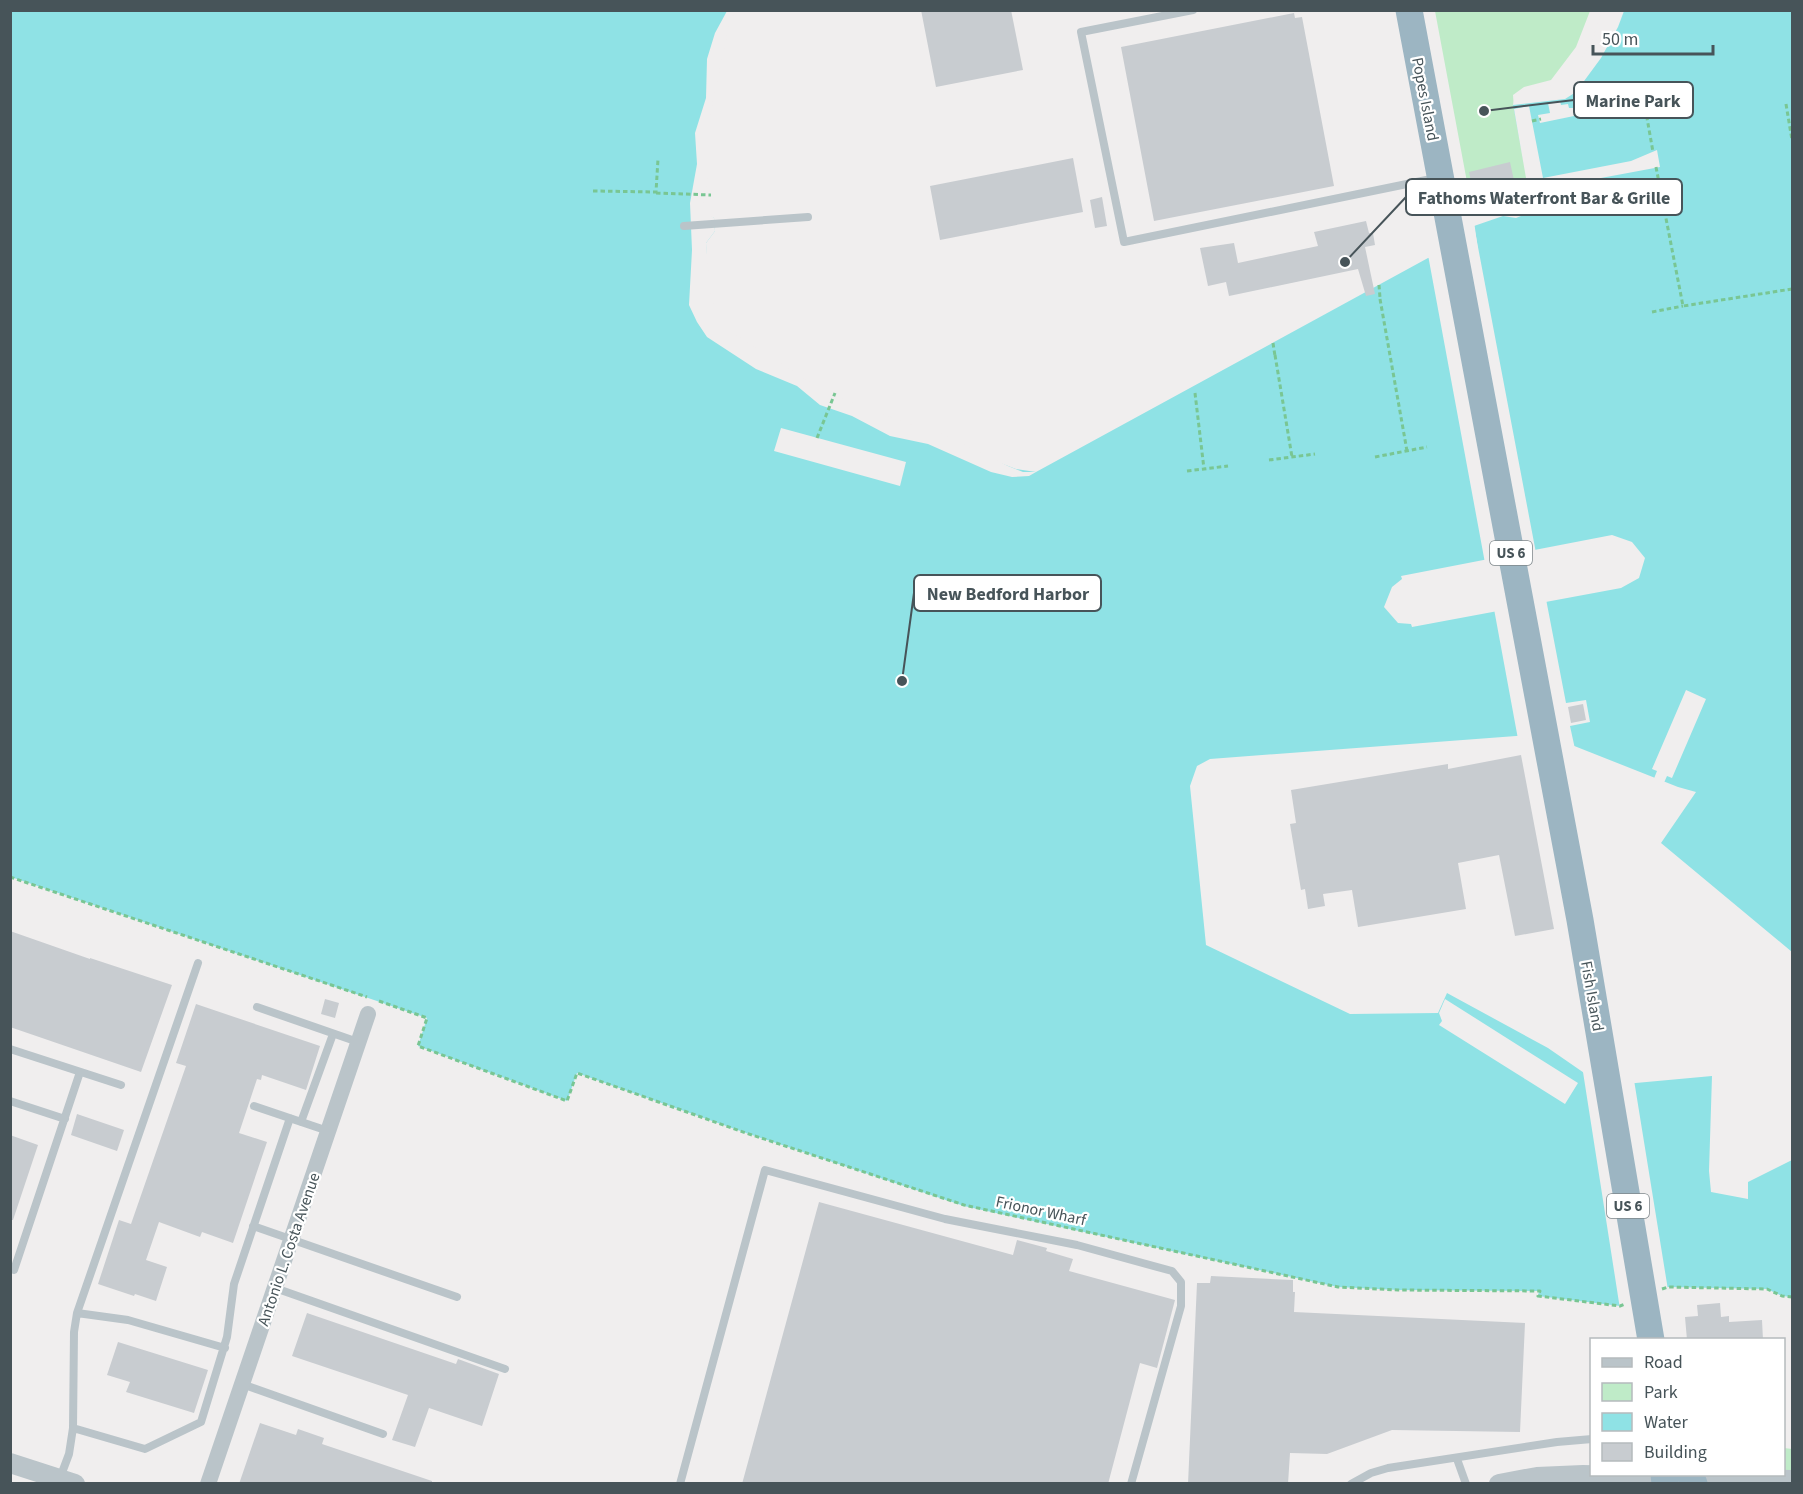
<svg xmlns="http://www.w3.org/2000/svg" width="1803" height="1494" font-family="'Source Sans 3',sans-serif">
	<style>
		.green { fill: #bfebc8 }
		.water { fill: #8fe2e5; fill-rule: evenodd }
		.pier { fill: #f0eeee }
		.building { fill: #c8ccd0 }
		.lines { fill: none; stroke-linecap: round; stroke-linejoin: round }
		.path { stroke: #79c693; stroke-width: 3; stroke-dasharray: 4.5 3; stroke-linecap: butt }
		.service { stroke: #bac4c9; stroke-width: 8 }
		.minor { stroke: #bac4c9; stroke-width: 16 }
		.tertiary { stroke: #bac4c9; stroke-width: 20 }
		.trunk { stroke: #9cb5c2; stroke-width: 27 }
		.labels { text-anchor: middle; stroke-width: 4.5; stroke-linejoin: round; paint-order: stroke }
		.shield { fill: #fff; stroke: #7e878b; stroke-width: 1.5 }
		.shield-label { font-size: 15px; font-weight: bold; fill: #475459 }
		.street-label { font-size: 16px; fill: #475459; stroke: #fff }
		.leader { fill: none; stroke: #475459; stroke-width: 2 }
		.callout-dot { fill: #475459; stroke: #fff; stroke-width: 2 }
		.callout { fill: #fff; stroke: #475459; stroke-width: 2 }
		.callout-label { font-size: 18px; text-anchor: middle; font-weight: bold; fill: #475459 }
	</style>
	<rect width="100%" height="100%" fill="#f0eeee"/>
	<path class="green" d="M1435 11H1590L1576 47 1551 80 1524 87 1513 95 1514 109 1531 201 1473 214Z
		M1784 1448 1792 1449V1483L1784 1474Z"/>
	<path class="water" d="M11 11H733L727 20 706 120 705 175 699 211 714 218 715 231 706 243 708 289 713 314 725 330 816 392 1016 469 1036 472 1428 258 1478 250 1473 214 1531 201 1513 105 1518 98 1552 88 1565 80 1595 44 1605 11H1792V952L1661 843 1696 792 1678 787 1544 734 1210 759 1197 766 1190 786 1206 945 1350 1014 1438 1013 1447 993 1548 1048 1603 1086 1712 1076 1709 1171 1711 1192 1748 1199V1182L1792 1160V1297L1782 1296 1767 1289 1668 1287 1620 1306 1538 1296 1539 1291 1398 1290 1338 1287 964 1206 746 1133 577 1073 567 1101 418 1046 427 1018 11 877ZM1612 535 1632 542 1645 558 1639 578 1621 588 1412 627 1411 624 1398 623 1384 607 1392 587 1402 579 1401 576Z"/>
	<path class="pier" d="M736 10 730 21 709 120V152L715 156V176L708 177 702 209 714 218 715 231 706 243 710 289 714 308 717 316 733 333 813 384 818 389 925 430 942 434 1008 466 1023 472H1036L1029 476 1012 477 991 472 928 444 890 436 852 416 820 405 797 386 756 369 707 337 697 322 689 305 692 250 690 203 697 164 695 133 706 98 707 59 715 33 727 11Z
		M1602 10 1624 11 1618 27 1601 58 1576 92 1565 99 1513 105 1515 96 1525 88 1551 85 1563 77 1582 57 1592 42Z
		M1560 101 1561 105 1568 104 1569 108H1573L1574 116 1540 123 1538 115 1550 113 1548 103Z
		M1529 106 1543 178 1631 161 1657 150 1660 167 1558 186 1560 196 1541 199 1540 203 1533 211 1516 218 1503 216 1474 226 1536 553 1485 563 1428 255 1475 248 1470 214 1471 211 1473 214 1482 212 1530 201 1514 109Z
		M781 428 906 462 900 486 774 451Z
		M1546 599 1566 703 1586 700 1590 722 1570 726 1575 749 1544 737 1518 739 1494 609Z
		M1686 690 1706 699 1672 778 1667 776 1663 785 1653 781 1657 771 1652 769Z
		M1445 999 1578 1083 1565 1104 1439 1025 1442 1021 1439 1013Z
		M1583 1072H1589L1604 1083 1634 1080 1668 1290 1620 1309Z"/>
	<path class="building" d="M921 10H1011L1023 70 936 87Z
		M1294 13 1295 18 1302 17 1334 186 1154 221 1121 47Z
		M1073 158 1083 212 940 240 930 186Z
		M1510 162 1515 185 1489 191 1492 202 1476 205 1469 172Z
		M1102 197 1107 226 1095 228 1090 200Z
		M1366 221 1369 233H1373L1375 245 1365 247 1375 294 1366 296 1358 269 1229 296 1226 282 1208 286 1200 248 1234 243 1238 263 1318 246 1314 232Z
		M1583 704 1586 720 1571 723 1568 707Z
		M1521 755 1554 929 1515 936 1499 855 1458 863 1466 909 1358 927 1352 890 1323 894 1325 906 1308 909 1305 889 1301 890 1290 824 1296 823 1291 790 1448 764V769Z
		M10 931 90 959V958L172 985 141 1072 10 1027Z
		M325 999 339 1003 335 1018 321 1014Z
		M196 1004 320 1046 306 1090 262 1075 261 1080 257 1079 239 1133 267 1142 233 1243 202 1232 200 1237 159 1222 146 1260 167 1267 156 1301 135 1294 134 1296 98 1284 119 1220 131 1224 186 1066 176 1063Z
		M77 1114 124 1130 117 1151 71 1135Z
		M10 1135 38 1145 13 1220H10Z
		M819 1202 1013 1255 1017 1240 1047 1248 1046 1251 1073 1259 1069 1271 1175 1300 1157 1368 1140 1363 1108 1484H742Z
		M1211 1276 1293 1280V1292H1295L1294 1312 1525 1323 1520 1432 1392 1430 1327 1454 1290 1453 1288 1484H1188L1197 1283H1210Z
		M1720 1303 1721 1317 1729 1316V1322L1762 1320 1763 1340H1687L1685 1317 1698 1316 1697 1305Z
		M307 1313 456 1364 458 1359 499 1374 482 1426 429 1408 415 1447 392 1440 408 1395 292 1356Z
		M118 1342 208 1370 194 1413 126 1392 130 1382 107 1375Z
		M260 1423 296 1435 298 1429 324 1438 322 1444 432 1481V1484H239Z"/>
	<g class="lines">
		<path class="path" d="M1644 101 1653 152
			M1786 104 1792 140
			M1532 121 1541 119
			M1656 167 1683 306 1792 289
			M593 191 656 192 658 159
			M656 193 711 195
			M1379 285 1380 298
			M1380 299 1407 451
			M1652 312 1683 306
			M1273 343 1275 356
			M1275 355 1292 457
			M1195 393 1204 469
			M817 438 835 393
			M1375 457 1427 447
			M1269 460 1315 454
			M1187 471 1228 466
			M10 877 367 997
			M379 1001 427 1018 418 1046 567 1101 577 1073 746 1133 964 1205 1338 1287 1398 1290 1540 1291 1538 1296 1620 1306 1625 1304
			M1662 1289 1668 1287 1767 1289 1782 1296 1792 1297"/>
		<path class="service" d="M1193 10 1081 32 1124 242 1436 178
			M684 226 808 217
			M198 963 77 1313 74 1332 73 1428 145 1449 201 1422 227 1337 234 1284 290 1118
			M257 1007 358 1042
			M10 1049 121 1085
			M10 1101 65 1119
			M254 1106 328 1131
			M301 1122 333 1034
			M253 1226 457 1297
			M14 1270 80 1072
			M275 1288 505 1369
			M77 1313 128 1320 225 1348
			M242 1384 383 1434
			M1457 1459 1466 1484
			M60 1478 69 1454 73 1428
			M680 1484 765 1170 945 1219 1077 1245 1172 1271 1181 1282V1306L1131 1484
			M1351 1484 1371 1473 1388 1468 1557 1442 1592 1439"/>
		<path class="minor" d="M208 1484 368 1014"/>
		<path class="tertiary" d="M10 1463 75 1484
			M1499 1484 1537 1477 1583 1475 1792 1480"/>
		<path class="trunk" d="M1409 10 1580 920 1651 1340
			M1664 1474 1665 1484
			M1690 1474 1694 1484"/>
	</g>
	<g class="labels">
		<g class="shield">
			<rect x="1490" y="541" width="42" height="24" rx="4.5"/>
			<rect x="1607" y="1194" width="42" height="24" rx="4.5"/>
		</g>
		<g class="shield-label">
			<text x="1511" y="558">US 6</text>
			<text x="1628" y="1211">US 6</text>
		</g>
		<g class="street-label">
			<text transform="translate(1426 99) rotate(79)" y="6">Popes Island</text>
			<text transform="translate(1593 996) rotate(80)" y="6">Fish Island</text>
			<text transform="translate(1041 1210) rotate(12)" y="6">Frionor Wharf</text>
			<text transform="translate(288 1249) rotate(-71)" y="6">Antonio L. Costa Avenue</text>
		</g>
	</g>
	<path class="leader" d="M1484 111L1574 100M1345 262L1406 197M902 681L914 593"/>
	<g class="callout-dot">
		<circle cx="1484" cy="111" r="6"/>
		<circle cx="1345" cy="262" r="6"/>
		<circle cx="902" cy="681" r="6"/>
	</g>
	<g class="callout">
		<rect x="1574" y="82" width="119" height="36" rx="6"/>
		<rect x="1406" y="179" width="276" height="36" rx="6"/>
		<rect x="914" y="575" width="187" height="36" rx="6"/>
	</g>
	<g class="callout-label">
		<text x="1633" y="107">Marine Park</text>
		<text x="1544" y="204">Fathoms Waterfront Bar &amp; Grille</text>
		<text x="1008" y="600">New Bedford Harbor</text>
	</g>
	<rect width="1803" height="1494" fill="none" stroke="#475459" stroke-width="24"/>
	<rect x="1590" y="1338" width="195" height="138" fill="#ffffff" stroke="#b5bbbd" stroke-width="1.5"/>
	<rect x="1602" y="1358" width="30" height="9" fill="#bac4c9" stroke="#b5bbbd" stroke-width="1.5"/>
	<text x="1644" y="1368" font-size="18" fill="#475459">Road</text>
	<rect x="1602" y="1383" width="30" height="18" fill="#bfebc8" stroke="#b5bbbd" stroke-width="1.5"/>
	<text x="1644" y="1398" font-size="18" fill="#475459">Park</text>
	<rect x="1602" y="1413" width="30" height="18" fill="#8fe2e5" stroke="#b5bbbd" stroke-width="1.5"/>
	<text x="1644" y="1428" font-size="18" fill="#475459">Water</text>
	<rect x="1602" y="1443" width="30" height="18" fill="#c8ccd0" stroke="#b5bbbd" stroke-width="1.5"/>
	<text x="1644" y="1458" font-size="18" fill="#475459">Building</text>
	<path d="M1593 45v9h120v-9" fill="none" stroke="#475459" stroke-width="3"/>
	<text x="1602" y="45" font-size="18" fill="#475459" stroke="#ffffff" stroke-width="4.5" paint-order="stroke">50 m</text>
</svg>
